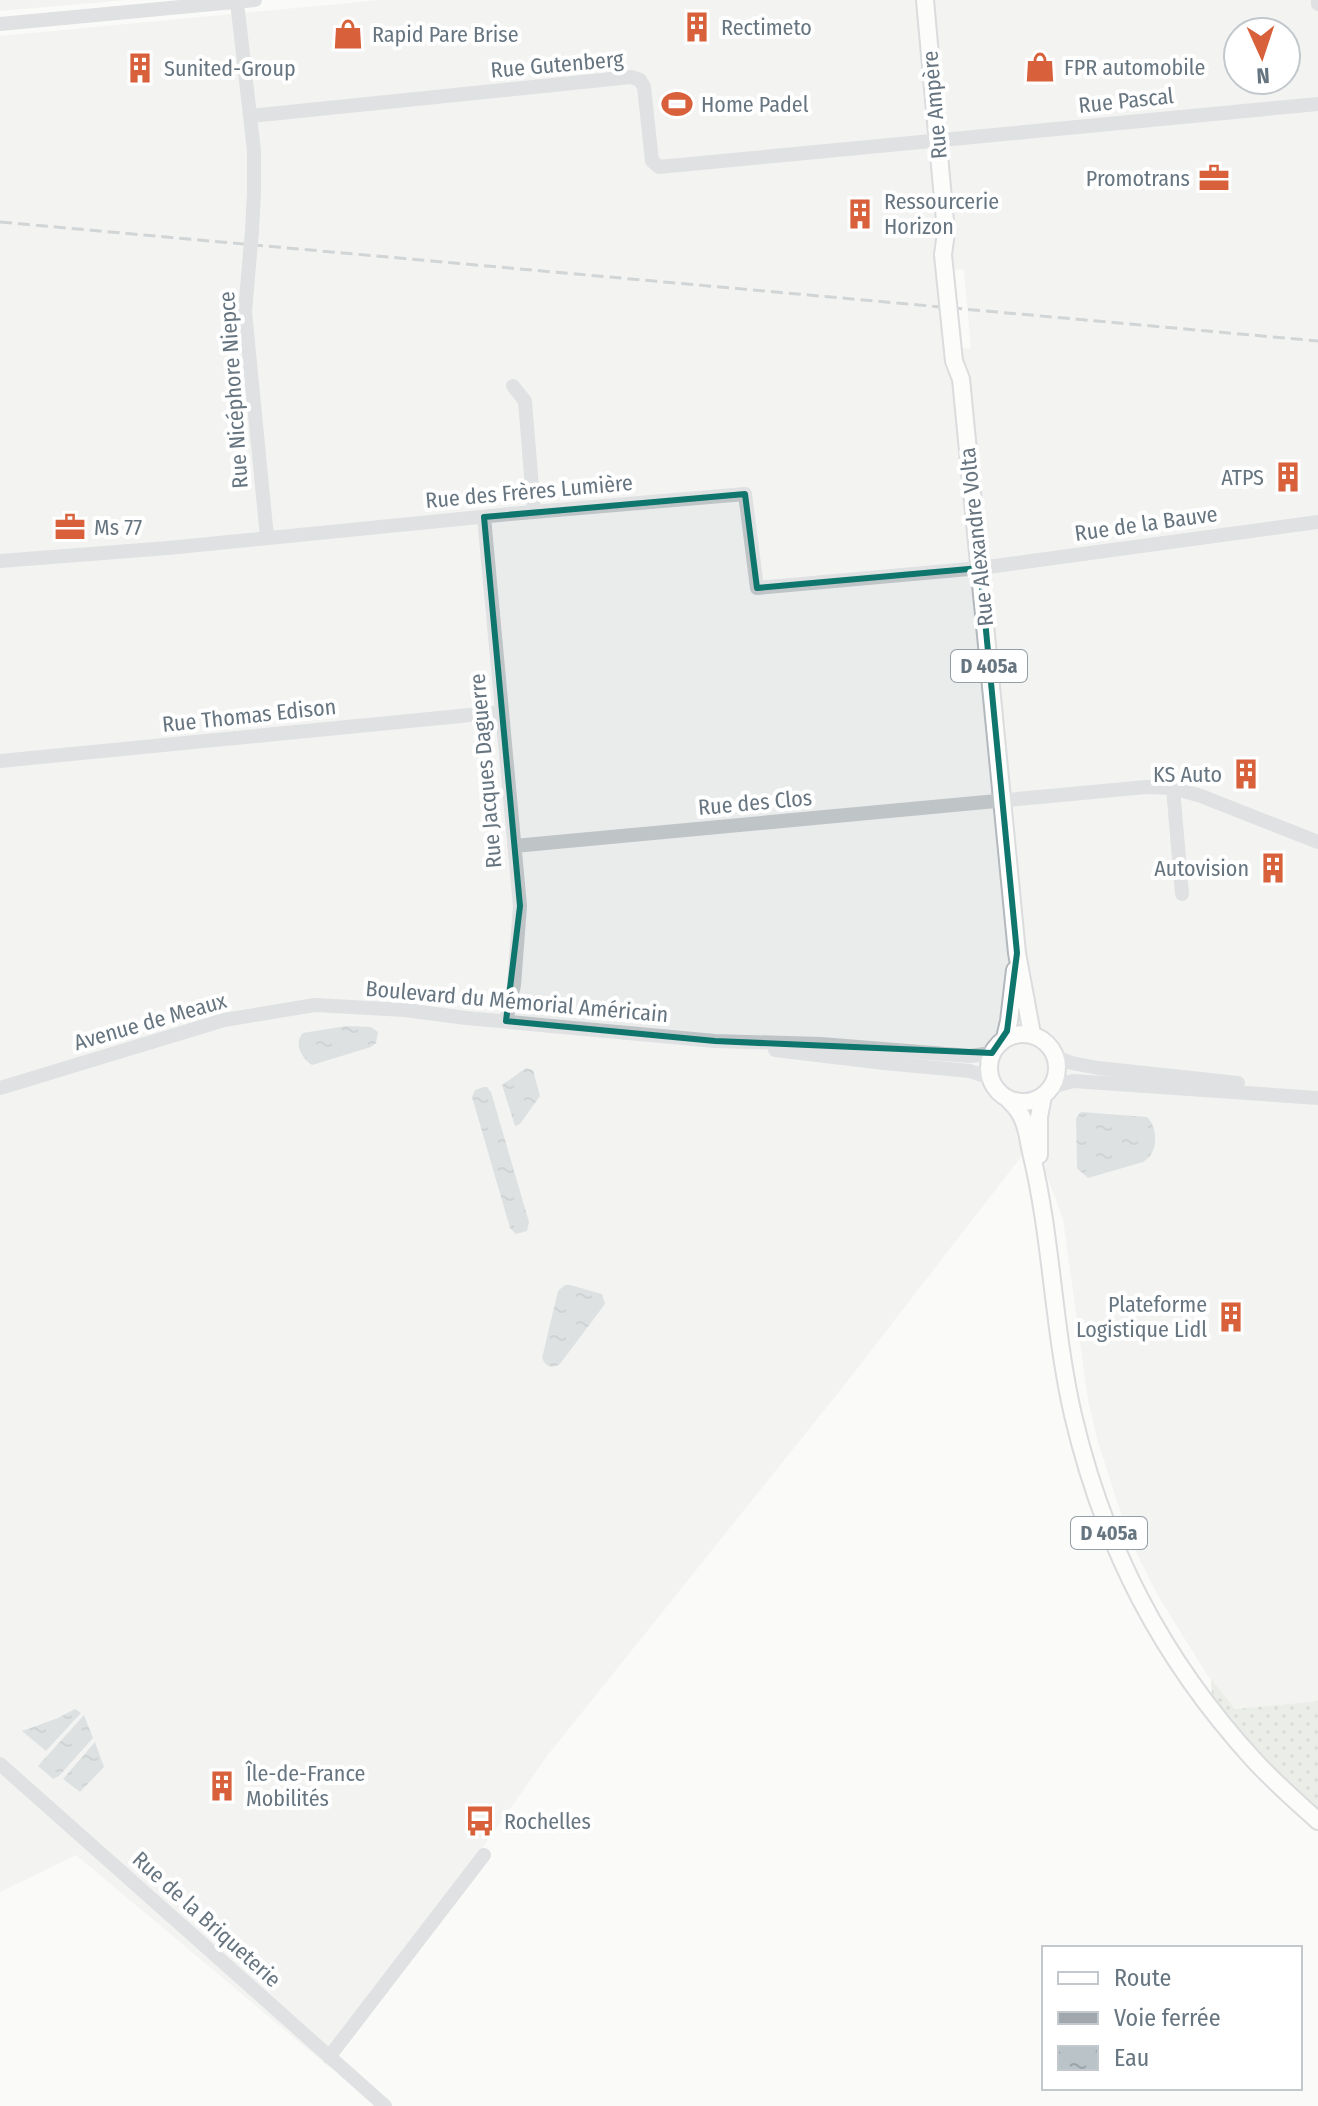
<svg xmlns="http://www.w3.org/2000/svg" width="1318" height="2106" font-family="'Fira Sans Condensed',sans-serif">
	<style>
		.built { fill: #eaeceb; fill-rule: evenodd }
		.grass { fill: url(#grass-dots) }
		.water { fill: url(#water-ripples) }
		.lines { fill: none; stroke-linecap: round; stroke-linejoin: round }
		.major-casing { stroke: #b3b8bc; stroke-width: 20 }
		.minor { stroke: #bfc4c7; stroke-width: 14 }
		.major { stroke: #fff; stroke-width: 16 }
		.rail { stroke: #a1a8ad; stroke-width: 3; stroke-dasharray: 12 6; stroke-linecap: butt }
		.major-bridge-casing { stroke: #b3b8bc; stroke-width: 20; stroke-linecap: butt }
		.minor-bridge { stroke: #bfc4c7; stroke-width: 14 }
		.major-bridge { stroke: #fff; stroke-width: 16 }
		.marked { fill: none; stroke: #0f766e; stroke-width: 6; stroke-linejoin: round }
		.labels { text-anchor: middle; stroke-width: 8; stroke-linejoin: round; paint-order: stroke }
		.shield { fill: #fff; stroke: #949ea6; stroke-width: 2 }
		.shield-label { font-size: 20px; font-weight: bold; fill: #667580 }
		.poi-label { font-size: 22px; fill: #667580; stroke: #fff; text-anchor: start }
		.street-label { font-size: 22px; fill: #667580; stroke: #fff }
	</style>
	<defs>
		<pattern id="grass-dots" width="8" height="8" patternUnits="userSpaceOnUse" patternTransform="scale(2)"><rect width="8" height="8" fill="#daded7"/><path d="M2 2h.1M6 6h.1" fill="none" stroke="#b5b9b4" stroke-width="1.8" stroke-linecap="round"/></pattern>
		<pattern id="water-ripples" width="26" height="14" patternUnits="userSpaceOnUse" patternTransform="scale(2)"><rect width="26" height="14" fill="#bac4c8"/><path d="M2 4q2-2 4 0t4 0M15 11q2-2 4 0t4 0" fill="none" stroke="#9ba4a8"/></pattern>
	</defs>
	<rect width="100%" height="100%" fill="#fafaf8"/>
	<path class="built" d="M0 0H126L0 11Z
		M380 0H1318V1701L1235 1709 1206 1673 1157 1594 1129 1538 1098 1442 1088 1400 1063 1219 1045 1171 1044 1152 1024 1153 842 1388 547 1756 329 2067 76 1855 0 1892V36ZM1238 32H1286V80H1238ZM940 268 964 270 971 349 948 347Z"/>
	<path class="grass" d="M1211 1679 1235 1709 1318 1701V1811L1257 1753 1219 1710 1212 1697Z"/>
	<path class="water" d="M346 1026 371 1027 378 1032 376 1043 371 1047 312 1065C302 1059 293 1043 303 1033Z
		M526 1068 533 1070 540 1096 520 1124 515 1126 502 1085Z
		M484 1087H487L491 1092 529 1222 527 1231 516 1234 510 1228 472 1097 475 1090Z
		M1081 1112 1147 1117C1159 1129 1158 1154 1143 1162L1088 1178 1077 1168 1076 1118Z
		M565 1285H570L602 1294 605 1304 560 1364C552 1369 546 1367 542 1358L558 1291Z
		M75 1709 81 1713 46 1751 22 1731 58 1718Z
		M84 1715 93 1738 59 1776 53 1779 38 1766Z
		M95 1742 104 1767 80 1792 63 1779Z"/>
	<g class="lines">
		<g class="major-casing">
			<path id="major" d="M925 0 946 232 943 255
				M954 361 961 379 1017 953 1032 1034
				M989 1068a34 34 0 1 1 68 0a34 34 0 1 1-68 0Z
				M1005 1038 1009 1021 1015 970
				M1007 1098C1011 1102 1016 1107 1019 1112 1027 1123 1028 1139 1031 1152 1052 1238 1053 1328 1073 1415 1104 1547 1161 1658 1253 1759 1273 1781 1296 1801 1318 1821
				M1039 1155V1117L1043 1096"/>
		</g>
		<path class="minor" d="M1318 0V4
			M237 2 254 151V192L252 231
			M0 24 255 0
			M250 116 631 77 640 80 644 87 652 161 659 167 1318 104
			M250 253 245 312 267 537
			M513 386 525 401 534 512
			M484 517 520 906 514 985 506 1021
			M0 561 168 548 510 514 745 494 757 588 980 568 1318 522
			M0 761 501 712
			M1173 788 1182 894
			M514 846 1146 787 1173 788 1201 796 1318 842
			M775 1050 884 1063 970 1071 990 1078
			M1056 1057 1072 1063 1098 1068 1238 1083
			M1052 1087 1073 1081 1318 1098
			M0 1088 224 1020 315 1005 405 1010 466 1018 715 1041 821 1044 970 1056 992 1053
			M0 1764 385 2106
			M329 2057 484 1855"/>
		<use href="#major" class="major"/>
		<path class="rail" d="M0 222 1318 341"/>
		<g class="major-bridge-casing">
			<path id="major-bridge" d="M943 255 954 361"/>
		</g>
		<path class="minor-bridge" d="M250 253 252 231"/>
		<use href="#major-bridge" class="major-bridge"/>
	</g>
	<path d="M0 0H1318V2106H0ZM745 494 757 588 980 568 1017 953 1007 1031 992 1053 715 1041 506 1021 520 906 484 517Z" fill="#fafaf8" fill-opacity=".55" fill-rule="evenodd"/>
	<path class="marked" d="M745 494 757 588 980 568 1017 953 1007 1031 992 1053 715 1041 506 1021 520 906 484 517Z"/>
	<defs>
		<g id="building-bare" transform="scale(2.4)"><path d="M-4-6H4V6H1V3H-1V6H-4ZM-2.5-4.3h1.7v1.8h-1.7ZM.8-4.3h1.7v1.8H.8ZM-2.5-1h1.7V.8h-1.7ZM.8-1h1.7V.8H.8Z" fill="#d8603a" stroke="#fff" stroke-width="2.5" paint-order="stroke"/></g>
		<g id="shop-bare" transform="scale(2.4)"><path d="M-5-2.5h2.3a2.7 3.5 0 0 1 5.4 0H5L5.5 6h-11ZM-1.5-2.5h3a1.5 2.3 0 0 0-3 0Z" fill="#d8603a" stroke="#fff" stroke-width="2.5" paint-order="stroke"/></g>
		<g id="stadium-bare" transform="scale(2.4)"><path d="M0-5a6.5 5 0 1 0 0 10a6.5 5 0 1 0 0-10ZM-3.5-1.8h7v3.6h-7Z" fill="#d8603a" stroke="#fff" stroke-width="2.5" paint-order="stroke"/></g>
		<g id="office-bare" transform="scale(2.4)"><path d="M-6-3h4V-5.5h4V-3h4V5H-6ZM-1-4.5V-3h2v-1.5ZM-6 0V1H6V0Z" fill="#d8603a" stroke="#fff" stroke-width="2.5" paint-order="stroke"/></g>
		<g id="bus-bare" transform="scale(2.4)"><path d="M-5-6H5V4H4V6H2V4H-2V6H-4V4H-5ZM-3.5-4V0h7V-4ZM-3.5 1.2v1.5H-2V1.2ZM2 1.2v1.5H3.5V1.2Z" fill="#d8603a" stroke="#fff" stroke-width="2.5" paint-order="stroke"/></g>
	</defs>
	<g fill-rule="evenodd">
		<use href="#building-bare" x="697" y="27"/>
		<use href="#shop-bare" x="348" y="34"/>
		<use href="#shop-bare" x="1040" y="67"/>
		<use href="#building-bare" x="140" y="68"/>
		<use href="#stadium-bare" x="677" y="104"/>
		<use href="#office-bare" x="1214" y="178"/>
		<use href="#building-bare" x="860" y="214"/>
		<use href="#building-bare" x="1288" y="477"/>
		<use href="#office-bare" x="70" y="527"/>
		<use href="#building-bare" x="1246" y="774"/>
		<use href="#building-bare" x="1273" y="868"/>
		<use href="#building-bare" x="1231" y="1317"/>
		<use href="#building-bare" x="222" y="1786"/>
		<use href="#bus-bare" x="480" y="1821"/>
	</g>
	<g class="labels">
		<g class="shield">
			<rect x="951" y="650" width="76" height="32" rx="6"/>
			<rect x="1071" y="1517" width="76" height="32" rx="6"/>
		</g>
		<g class="shield-label">
			<text x="989" y="673">D 405a</text>
			<text x="1109" y="1540">D 405a</text>
		</g>
		<g class="poi-label">
			<text x="721" y="35">Rectimeto</text>
			<text x="372" y="42">Rapid Pare Brise</text>
			<text x="1064" y="75">FPR automobile</text>
			<text x="164" y="76">Sunited-Group</text>
			<text x="701" y="112">Home Padel</text>
			<text x="1190" y="186" text-anchor="end">Promotrans</text>
			<text x="884" y="209">Ressourcerie<tspan x="884" dy="25">Horizon</tspan></text>
			<text x="1264" y="485" text-anchor="end">ATPS</text>
			<text x="94" y="535">Ms 77</text>
			<text x="1222" y="782" text-anchor="end">KS Auto</text>
			<text x="1249" y="876" text-anchor="end">Autovision</text>
			<text x="1207" y="1312" text-anchor="end">Plateforme<tspan x="1207" dy="25">Logistique Lidl</tspan></text>
			<text x="246" y="1781">Île-de-France<tspan x="246" dy="25">Mobilités</tspan></text>
			<text x="504" y="1829">Rochelles</text>
		</g>
		<g class="street-label">
			<text transform="translate(557 64) rotate(-5)" y="8">Rue Gutenberg</text>
			<text transform="translate(1126 100) rotate(-6)" y="8">Rue Pascal</text>
			<text transform="translate(934 105) rotate(-95)" y="8">Rue Ampère</text>
			<text transform="translate(233 390) rotate(-94)" y="8">Rue Nicéphore Niepce</text>
			<text transform="translate(529 491) rotate(-5)" y="8">Rue des Frères Lumière</text>
			<text transform="translate(1146 523) rotate(-8)" y="8">Rue de la Bauve</text>
			<text transform="translate(976 537) rotate(-96)" y="8">Rue Alexandre Volta</text>
			<text transform="translate(249 715) rotate(-6)" y="8">Rue Thomas Edison</text>
			<text transform="translate(485 771) rotate(-95)" y="8">Rue Jacques Daguerre</text>
			<text transform="translate(755 802) rotate(-5)" y="8">Rue des Clos</text>
			<text transform="translate(517 1001) rotate(5)" y="8">Boulevard du Mémorial Américain</text>
			<text transform="translate(150 1021) rotate(-16)" y="8">Avenue de Meaux</text>
			<text transform="translate(207 1919) rotate(42)" y="8">Rue de la Briqueterie</text>
		</g>
	</g>
	<rect x="1042" y="1946" width="260" height="144" fill="#ffffff" stroke="#c2c8cc" stroke-width="2"/>
	<rect x="1058" y="1972" width="40" height="12" fill="#ffffff" stroke="#c2c8cc" stroke-width="2"/>
	<text x="1114" y="1986" font-size="24" fill="#667580">Route</text>
	<rect x="1058" y="2012" width="40" height="12" fill="#a1a8ad" stroke="#c2c8cc" stroke-width="2"/>
	<text x="1114" y="2026" font-size="24" fill="#667580">Voie ferrée</text>
	<rect x="1058" y="2046" width="40" height="24" fill="url(#water-ripples)" stroke="#c2c8cc" stroke-width="2"/>
	<text x="1114" y="2066" font-size="24" fill="#667580">Eau</text>
	<g transform="translate(1262 56) rotate(177)"><circle r="38" fill="#ffffff" stroke="#c2c8cc" stroke-width="2"/>
	<path d="M0-6L14 30L0 20L-14 30Z" fill="#d8603a"/>
	<text y="-12" font-size="22" font-weight="bold" text-anchor="middle" fill="#667580">N</text>
	</g>
</svg>
